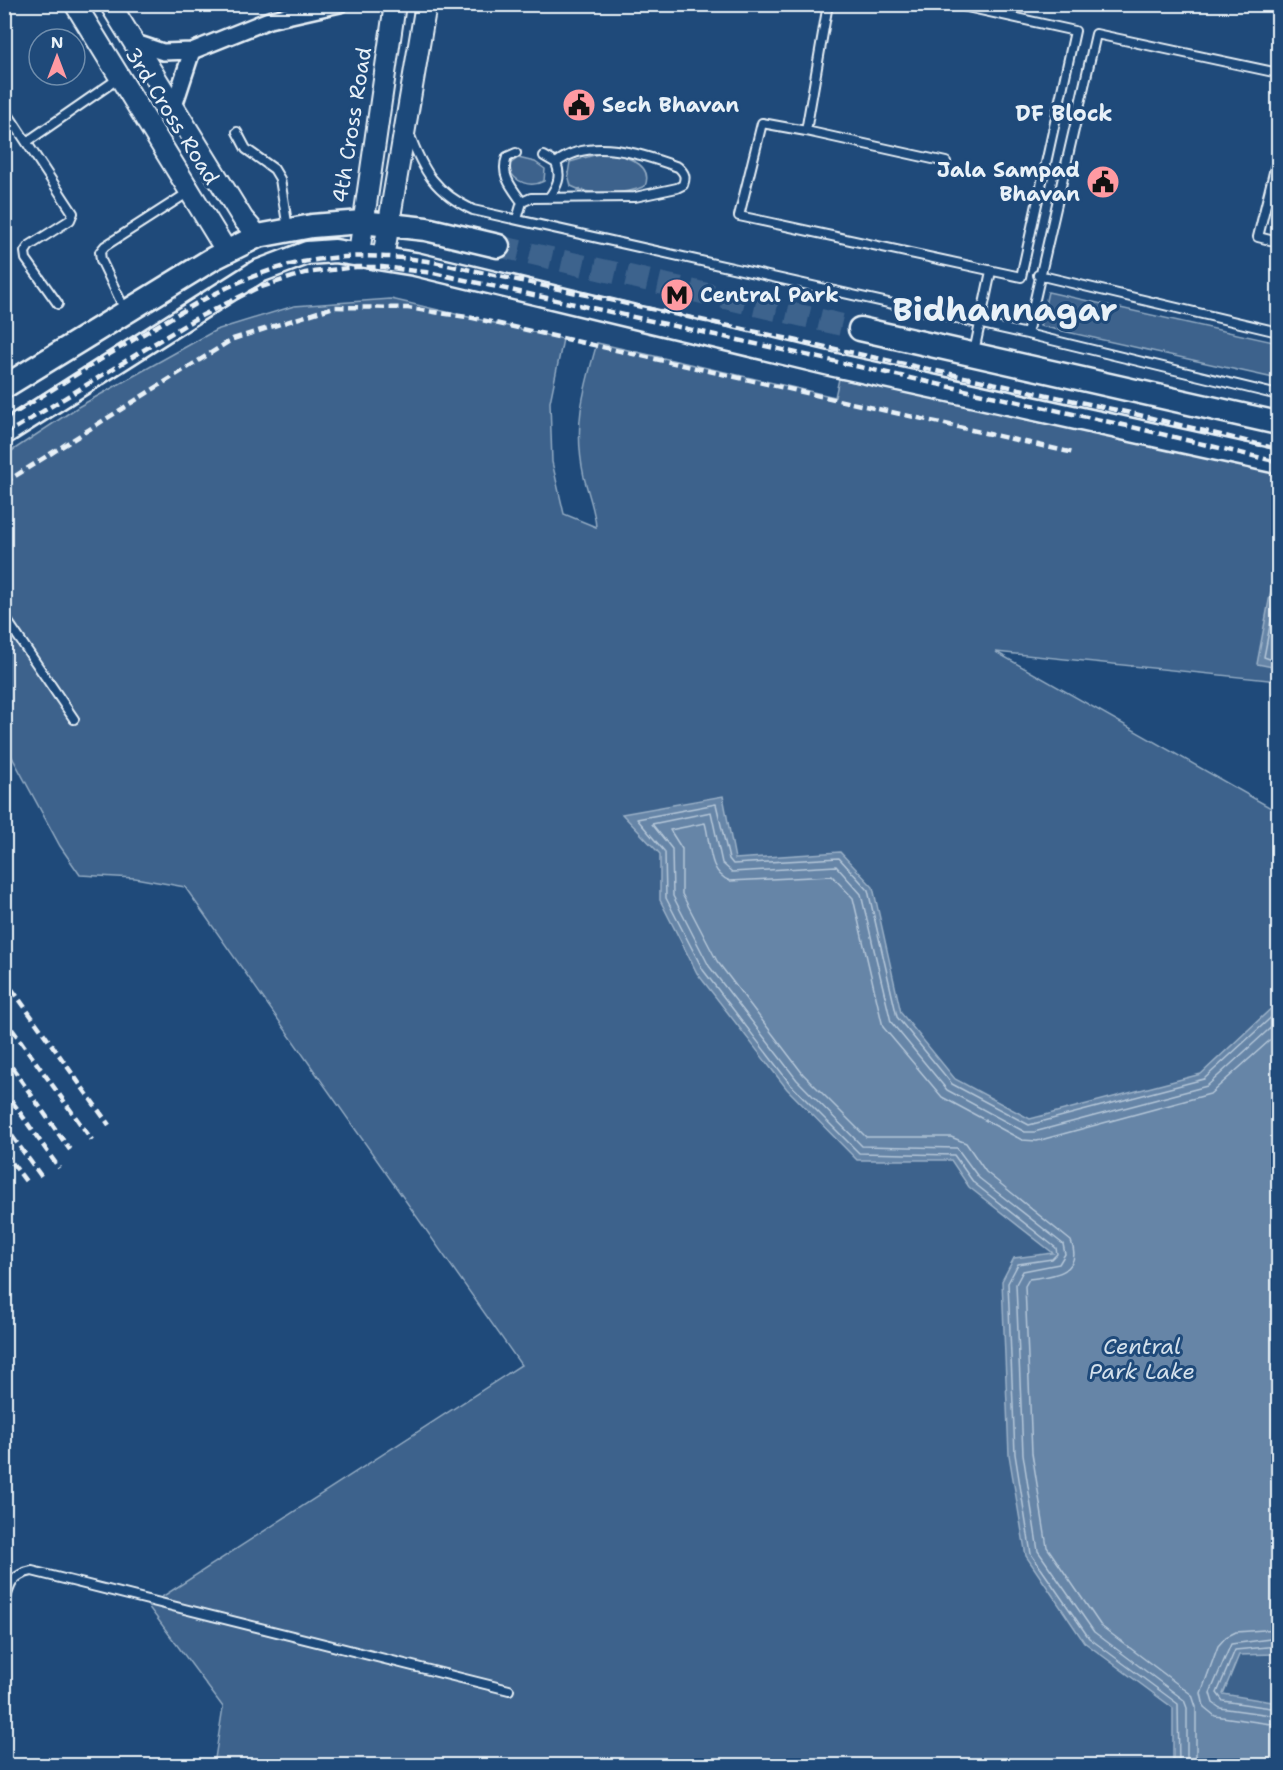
<svg xmlns="http://www.w3.org/2000/svg" width="1283" height="1770" font-family="'Shantell Sans',sans-serif">
	<style>
		.green { fill: #3c628c; stroke: #92aac2; stroke-width: 1.5 }
		.water { fill: #6685a7; stroke: #9ab0c7; stroke-width: 1.5 }
		.lines { fill: none; stroke-linecap: round; stroke-linejoin: round }
		.shore { stroke: #b4c6d8; stroke-width: 1.5 }
		.secondary-tunnel { stroke: #3d638d; stroke-width: 22; stroke-dasharray: 22 11; stroke-linecap: butt }
		.service-casing { stroke: #e8f1f8; stroke-width: 12 }
		.minor-casing { stroke: #e8f1f8; stroke-width: 20 }
		.tertiary-casing { stroke: #e8f1f8; stroke-width: 24 }
		.secondary-casing { stroke: #e8f1f8; stroke-width: 27 }
		.service { stroke: #1f4a7a; stroke-width: 8 }
		.minor { stroke: #1f4a7a; stroke-width: 15 }
		.tertiary { stroke: #1f4a7a; stroke-width: 20 }
		.secondary { stroke: #1f4a7a; stroke-width: 22 }
		.rail { stroke: #e8f1f8; stroke-width: 4.5; stroke-dasharray: 9 4.5; stroke-linecap: butt }
		.labels { text-anchor: middle; stroke-width: 6; stroke-linejoin: round; paint-order: stroke }
		.poi-label { font-size: 21px; font-weight: bold; fill: #e8f1f8; stroke: #1f4a7a; text-anchor: start }
		.street-label { font-size: 21px; fill: #e8f1f8; stroke: #1f4a7a }
		.neighbourhood-label { font-size: 22px; font-weight: bold; fill: #e8f1f8; stroke: #1f4a7a }
		.water-label { font-size: 22px; font-style: italic; fill: #d4e1ec; stroke: #1f4a7a }
		.town-label { font-size: 33px; font-weight: bold; fill: #e8f1f8; stroke: #1f4a7a }
	</style>
	<rect width="100%" height="100%" fill="#1f4a7a"/>
	<filter id="ink" filterUnits="userSpaceOnUse"><feTurbulence type="fractalNoise" baseFrequency=".0167" numOctaves="2"/><feDisplacementMap in="SourceGraphic" scale="12" xChannelSelector="R" yChannelSelector="G"/><feConvolveMatrix kernelMatrix="1 2 1 2 8 2 1 2 1" color-interpolation-filters="sRGB"/></filter>
	<g filter="url(#ink)">
		<path class="green" d="M601 153C618 153 655 162 645 186 627 195 589 196 571 186L568 174 570 162Z
			M518 158 535 162 545 169 544 181C531 188 515 183 509 169L510 164Z
			M1048 292 1278 343V379L1040 326Z
			M391 299 563 339 550 402 552 462 564 514 596 527C595 511 588 493 584 477 573 426 583 392 597 343L835 397 839 379 1278 469V681L996 652 1278 812V1765H214L223 1707 148 1606 521 1365 185 887 135 878 80 875 60 846 5 744 4 456 78 407 216 330 294 306Z"/>
		<path class="water" d="M1278 553V668L1257 664Z
			M723 796 735 859 840 852 873 887 901 1013 955 1079 1030 1119 1201 1074 1278 1002V1649L1274 1654 1239 1655 1223 1694 1278 1703V1765H1173V1708L1084 1642 1026 1556 1009 1455 1002 1281 1014 1258 1053 1253 969 1187 951 1160H857L787 1089 697 973 660 900V854L622 814Z"/>
		<g class="lines">
			<path class="shore" d="M1278 584 1264 657 1278 662
				M1278 1629 1236 1632 1226 1637 1218 1646 1201 1693 1204 1707 1215 1716 1278 1725
				M1278 1638 1231 1644 1210 1693 1213 1703 1220 1708 1278 1716
				M1278 1646 1235 1650 1217 1693 1223 1701 1278 1709
				M1179 1766 1178 1704 1089 1638 1031 1554 1015 1454 1008 1283 1018 1264 1052 1259 1057 1254 1056 1248 974 1183 954 1155 859 1153 791 1085 703 970 666 898 665 852 637 819 716 804 729 859 733 864 839 858 868 890 897 1017 952 1084 1029 1125 1204 1079 1278 1011
				M1187 1766V1708L1184 1700 1094 1632 1038 1551 1023 1454 1016 1284 1023 1271 1059 1264 1065 1254 1063 1244 979 1178 957 1148 862 1146 797 1080 709 966 673 896 672 849 652 824 711 812 722 863 732 872 836 866 861 894 891 1022 947 1090 1025 1132H1034L1207 1086 1278 1021
				M1196 1766V1707L1192 1695 1101 1626 1047 1547 1032 1453 1025 1286 1029 1279C1051 1276 1084 1274 1071 1241L986 1172 966 1143 951 1137H866L803 1074 717 961 682 894V849L670 830 705 823C711 843 707 872 730 881L832 876 853 898 883 1027 942 1097 1022 1140 1037 1141 1210 1094 1278 1033"/>
			<path class="secondary-tunnel" d="M498 246 860 329"/>
			<g class="service-casing">
				<path id="service" d="M828 4 806 131 946 162
					M4 108 73 213 70 220 29 246 25 252 26 259 58 304
					M806 131 762 123 739 216 1021 277 1075 31 953 4
					M237 132 246 149 274 169 280 179 288 229
					M409 133C423 171 435 192 473 210L1027 334 1278 395
					M28 141 119 78
					M516 153 507 157C500 175 512 188 522 202
					M1278 156 1258 237 1278 242
					M549 198C557 186 562 177 556 163
					M517 219 522 202 531 198 635 197 677 188 683 185C686 177 685 173 678 167 642 154 590 136 556 163L544 156
					M1038 275 1278 332
					M125 310 101 260 100 252 105 246 189 192
					M1027 334 1096 34 1278 73
					M974 352 991 271
					M4 616 74 719
					M4 1604C10 1585 11 1575 32 1571L509 1690"/>
			</g>
			<g class="minor-casing">
				<path id="minor" d="M133 42 163 52 192 51 269 20 340 4
					M174 106 192 51"/>
			</g>
			<g class="tertiary-casing">
				<path id="tertiary" d="M75 4 227 252
					M110 4 243 219 258 236
					M359 253 395 4
					M383 258 426 4"/>
			</g>
			<g class="secondary-casing">
				<path id="secondary" d="M860 329 1278 423
					M4 387 214 258 258 236 312 226 362 222 426 229 498 246
					M4 433 257 272 307 253 335 251 415 264 830 364 1278 462"/>
			</g>
			<use href="#service" class="service"/>
			<use href="#minor" class="minor"/>
			<use href="#tertiary" class="tertiary"/>
			<use href="#secondary" class="secondary"/>
			<path class="rail" d="M4 420C51 390 97 361 145 333 194 304 245 273 303 262 347 254 390 255 434 262L1135 414 1278 449
				M4 435 193 320 255 289 305 273 356 267H382L433 273 679 327 1132 427 1278 462
				M4 483 233 339 334 307 408 308 473 318 1074 453
				M4 978 109 1125
				M4 1018 92 1140
				M4 1056 70 1150
				M4 1090 59 1168
				M4 1125 41 1176
				M4 1152 28 1184"/>
		</g>
	</g>
	<defs>
		<g id="civic-disc" transform="scale(1.725)"><circle r="9.5" fill="#ff9aa2" stroke="#1f4a7a"/><path d="M-.6-6.5H3V-4.5H.6V-3L4-1V1h2V6H-6V1h2V-1L-.6-3ZM-1.2 2.5V6h2.4V2.5Z" fill="#111"/></g>
		<g id="metro-disc" transform="scale(1.725)"><circle r="9.5" fill="#ff9aa2" stroke="#1f4a7a"/><path d="M-5.5 5V-5H-3L0 0L3-5H5.5V5H3V-.5L0 4L-3-.5V5Z" fill="#111"/></g>
	</defs>
	<g fill-rule="evenodd">
		<use href="#civic-disc" x="579" y="105"/>
		<use href="#civic-disc" x="1103" y="182"/>
		<use href="#metro-disc" x="677" y="295"/>
	</g>
	<g class="labels">
		<g class="poi-label">
			<text x="602" y="112">Sech Bhavan</text>
			<text x="1080" y="177" text-anchor="end">Jala Sampad<tspan x="1080" dy="24">Bhavan</tspan></text>
			<text x="700" y="302">Central Park</text>
		</g>
		<g class="street-label">
			<text transform="translate(172 116) rotate(58)" y="7">3rd Cross Road</text>
			<text transform="translate(352 125) rotate(-81)" y="7">4th Cross Road</text>
		</g>
		<g class="neighbourhood-label">
			<text x="1064" y="121">DF Block</text>
		</g>
		<g class="water-label">
			<text x="1142" y="1354">Central<tspan x="1142" dy="25">Park Lake</tspan></text>
		</g>
		<g class="town-label">
			<text x="1005" y="321">Bidhannagar</text>
		</g>
	</g>
	<rect width="1283" height="1770" fill="none" stroke="#1f4a7a" stroke-width="24"/>
	<rect x="12" y="12" width="1259" height="1746" fill="none" stroke="#e8f1f8" stroke-width="2" filter="url(#ink)"/>
	<g transform="translate(57 57)"><circle r="28" fill="#1f4a7a" stroke="#6f8dac" stroke-width="1.5"/>
	<path d="M0-4.5L10 22L0 15L-10 22Z" fill="#ff9aa2"/>
	<text y="-9" font-size="16" font-weight="bold" text-anchor="middle" fill="#e8f1f8">N</text>
	</g>
</svg>
